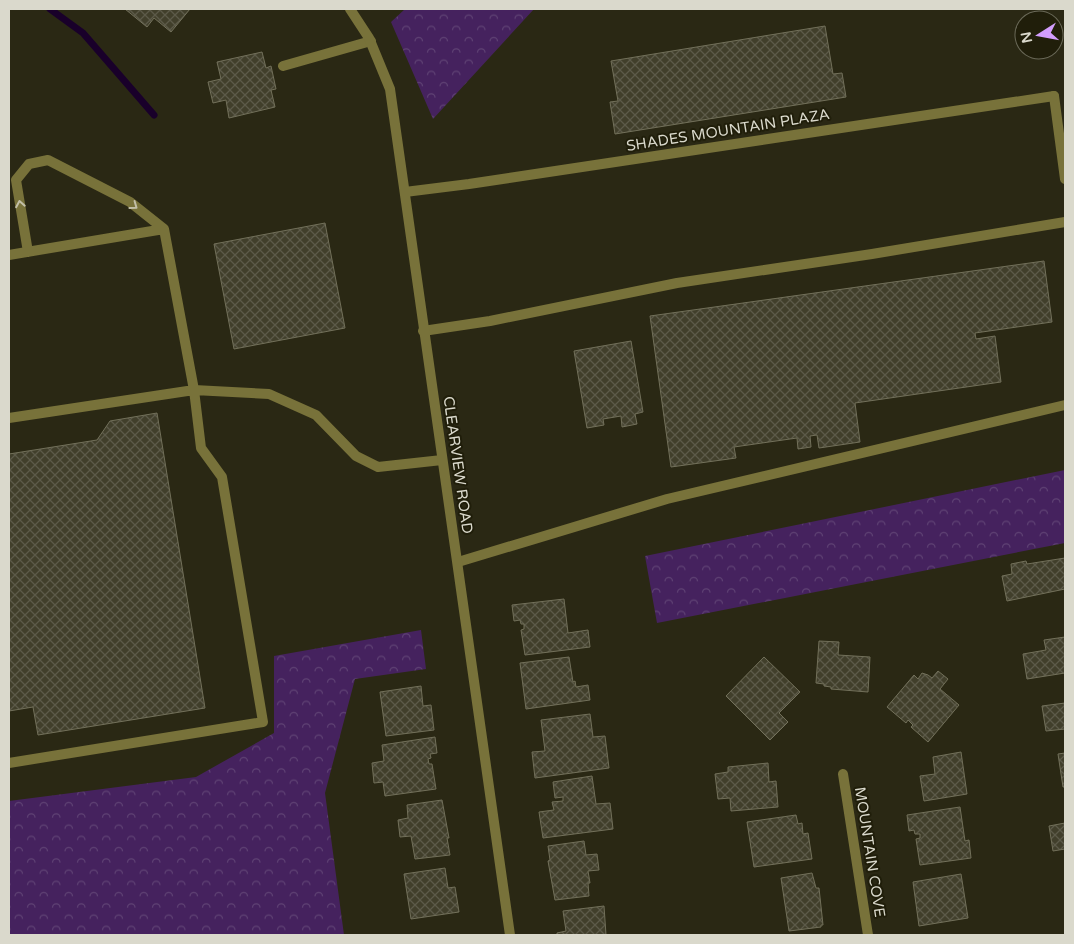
<svg xmlns="http://www.w3.org/2000/svg" width="1074" height="944" font-family="'Varela Round',sans-serif">
	<style>
		.forest { fill: url(#forest-crowns) }
		.lines { fill: none; stroke-linecap: round; stroke-linejoin: round }
		.stream { stroke: #19002a; stroke-width: 7 }
		.building { fill: url(#building-cross-hatch); stroke: #72705a }
		.service { stroke: #78723a; stroke-width: 10 }
		.minor { stroke: #78723a; stroke-width: 10 }
		.oneway { stroke: #c2bfa8 }
		.labels { text-anchor: middle; stroke-width: 4; stroke-linejoin: round; paint-order: stroke }
		.street-label { font-size: 15px; fill: #dad9cc; stroke: #201e0a }
	</style>
	<defs>
		<pattern id="forest-crowns" width="20" height="18" patternUnits="userSpaceOnUse" patternTransform="scale(1.25)"><rect width="20" height="18" fill="#45225e"/><path d="M2 6a3 3 0 1 1 6 0M12 15a3 3 0 1 1 6 0" fill="none" stroke="#5f4274"/></pattern>
		<pattern id="building-cross-hatch" width="8" height="8" patternUnits="userSpaceOnUse" patternTransform="scale(1.25)"><rect width="8" height="8" fill="#413f2b"/><path d="M0 0l8 8M0 8l8-8" fill="none" stroke="#5c5a49"/></pattern>
	</defs>
	<rect width="100%" height="100%" fill="#2a2814"/>
	<path class="forest" d="M405 9H534L433 119 391 22Z
		M1065 470V543L657 623 645 556Z
		M421 630 426 669 355 679 325 793 344 935H9V801L196 777 274 733V656Z"/>
	<g class="lines">
		<path class="stream" d="M50 9 83 33 154 115"/>
	</g>
	<path class="building" d="M125 9H190L171 32 154 18 147 27Z
		M825 26 833 74 842 73 846 97 615 134 610 102 618 101 611 61Z
		M262 52 266 68 271 66 276 89 271 90 275 107 229 118 226 100 213 103 208 82 221 79 217 62Z
		M325 223 345 328 234 349 214 244Z
		M1044 261 1052 322 975 333 976 339 995 336 1001 382 855 403 860 442 819 448 817 435 810 436 811 447 798 449 797 438 734 447 736 458 671 467 650 316Z
		M631 341 643 412 635 414 637 424 622 427 621 416 603 419 604 425 587 428 574 351Z
		M157 413 205 708 38 735 33 707 9 711V454L97 440 110 421Z
		M1065 558V589L1007 601 1002 576 1012 574 1011 564 1026 561 1027 564Z
		M564 599 568 633 588 630 590 647 525 655 521 630 524 629V624H521L520 620 514 621 512 605Z
		M1065 637V673L1027 679 1023 654 1046 650 1044 640Z
		M819 641 839 642 838 655 870 657 868 692 831 689V687L824 686V684L816 683Z
		M569 657 573 682 575 681 576 687 588 685 590 700 526 709 520 663Z
		M764 657 800 692 779 713 788 722 770 740 726 696Z
		M938 671 948 679 940 689 959 705 928 742 911 727 913 725 908 720 906 723 887 707 914 675 918 679 922 673 928 675 932 678Z
		M421 686 423 706 431 705 434 730 386 736 380 692Z
		M1065 703V729L1046 731 1042 706Z
		M590 714 593 737 605 736 609 768 535 778 532 752 545 751 541 720Z
		M435 737 437 753 430 754 431 758 428 759 429 764H432L436 789 385 796 383 782 374 783 372 763 384 761 382 745Z
		M961 752 967 794 924 801 920 776 935 774 933 757Z
		M1065 753V787H1063L1058 754Z
		M768 763 769 782 776 781 778 807 731 811 730 798 718 799 715 774 728 772V767Z
		M592 776 596 804 610 803 613 829 543 838 539 812 554 810 552 802 563 801V797L555 798 553 782Z
		M442 800 449 838H447L450 855 415 859 411 836 400 837 398 820 408 818 407 805Z
		M960 807 965 841 969 840 971 858 920 865 916 839 920 838V834H915L914 830 909 831 907 815Z
		M796 815 798 824 802 823 803 834 808 833 812 859 754 867 747 822Z
		M1065 823V849L1053 851 1049 826Z
		M584 841 586 855 597 854 599 870 588 871 590 883H588L589 896 555 900 548 861 550 860 548 846Z
		M445 868 448 888 455 887 459 912 411 919 404 874Z
		M812 873 816 888H819L823 925H821V927L789 931 781 878Z
		M961 874 968 918 919 926 913 882Z
		M604 906 606 935H557V933L566 931 563 911Z"/>
	<g class="lines">
		<path class="service" d="M283 66 371 41
			M1054 96 1065 179
			M28 252 16 180 29 164 48 160 130 202 164 229
			M9 255 164 229 194 390 201 448 222 477 263 722 9 763
			M423 331 490 321 677 283 872 254 1065 222
			M9 418 194 390 269 394 316 415 356 456 378 467 442 460
			M458 562 667 499 1065 405"/>
		<path class="minor" d="M350 9 369 38 390 89 510 935
			M405 192 469 184 1054 96
			M843 774 868 935"/>
	</g>
	<defs><path id="oneway-chevron" d="M-2-3.5L2.5 0L-2 3.5" fill="none" stroke-width="1.6" stroke-linecap="round" stroke-linejoin="round" transform="scale(1.25)"/></defs>
	<g class="oneway">
		<use href="#oneway-chevron" transform="translate(20 204) rotate(-100)"/>
		<use href="#oneway-chevron" transform="translate(134 206) rotate(36)"/>
	</g>
	<g class="labels">
		<g class="street-label">
			<text transform="translate(728 130) rotate(-9)" y="5">SHADES MOUNTAIN PLAZA</text>
			<text transform="translate(458 465) rotate(82)" y="5">CLEARVIEW ROAD</text>
			<text transform="translate(870 852) rotate(81)" y="5">MOUNTAIN COVE</text>
		</g>
	</g>
	<rect width="1074" height="944" fill="none" stroke="#dad9cc" stroke-width="20"/>
	<g transform="translate(1039 35) rotate(259)"><circle r="24" fill="#201e0a" stroke="#6a6958"/>
	<path d="M0-4L9 19L0 12L-9 19Z" fill="#d29dfd"/>
	<text y="-8" font-size="14" font-weight="bold" text-anchor="middle" fill="#dad9cc">N</text>
	</g>
</svg>
